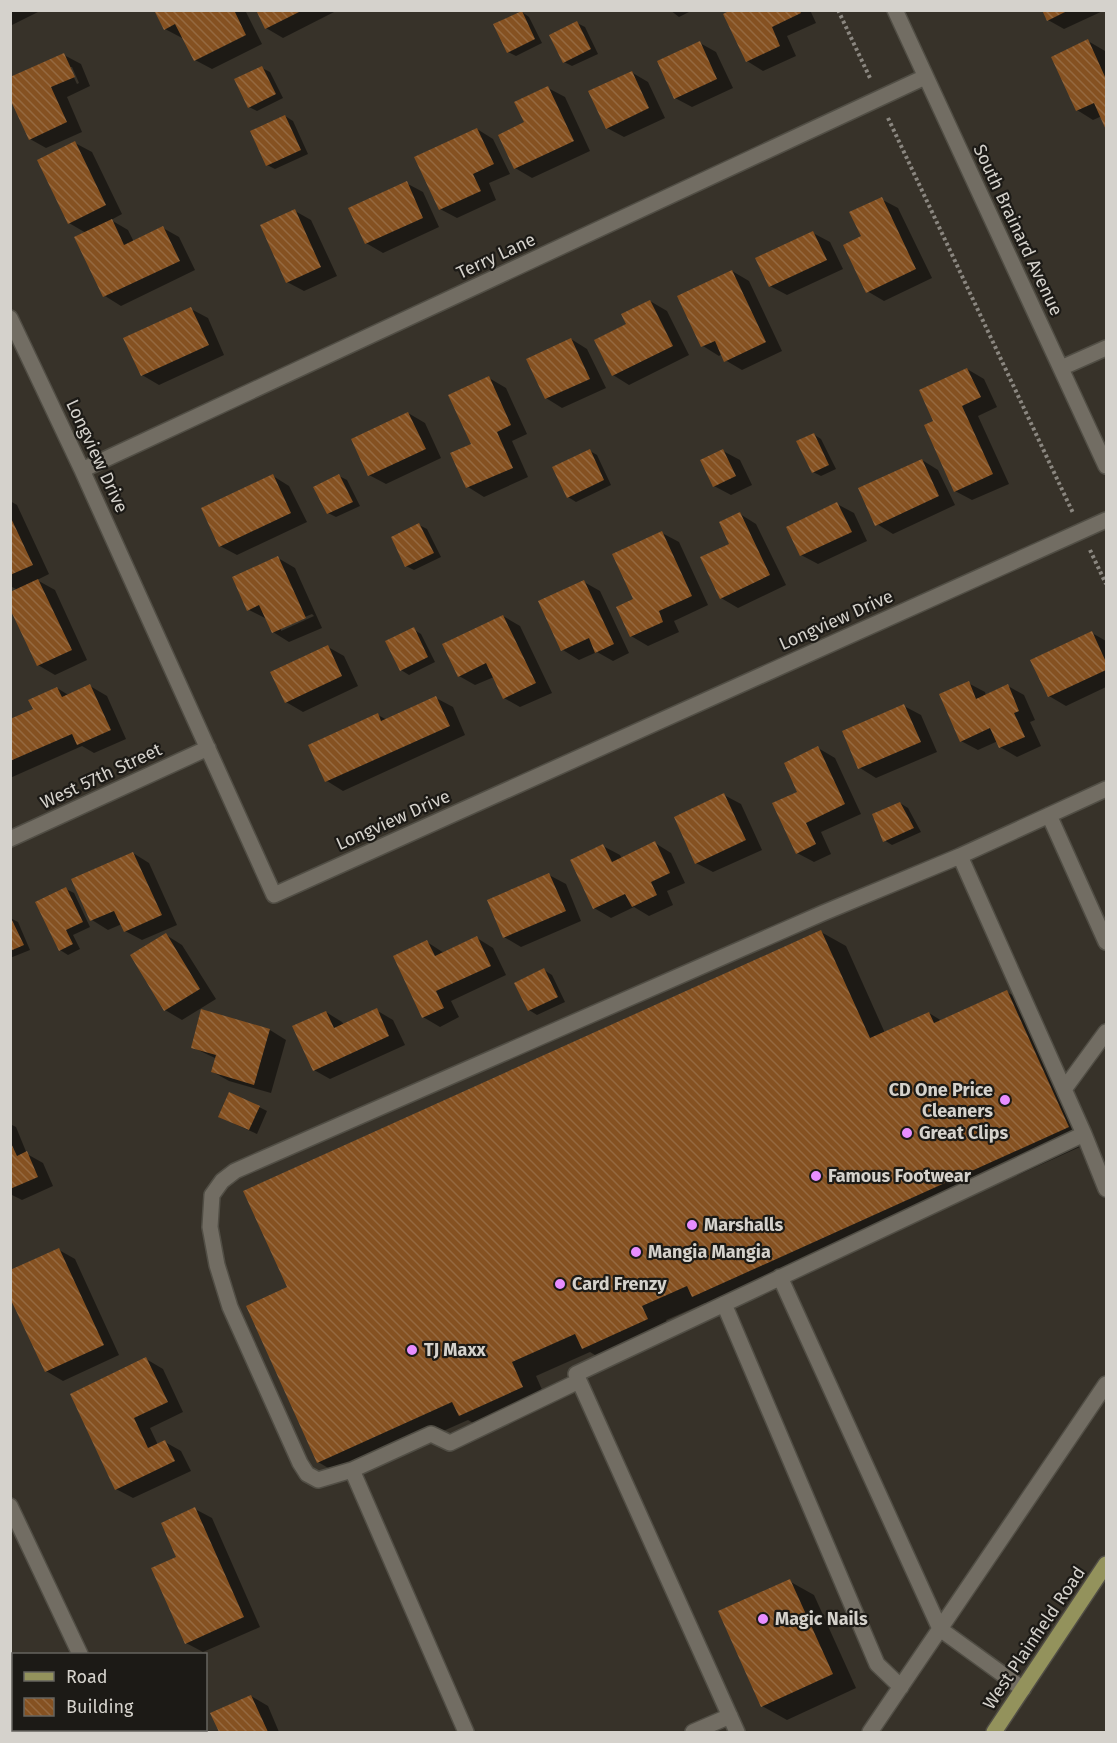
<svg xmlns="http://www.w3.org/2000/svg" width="1117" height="1743" font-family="'Fira Sans',sans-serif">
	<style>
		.shadow { fill: #0007; fill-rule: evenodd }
		.building { fill: url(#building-back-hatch) }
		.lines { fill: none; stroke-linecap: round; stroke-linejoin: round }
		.minor-casing { stroke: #514e45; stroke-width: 18 }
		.major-casing { stroke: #514e45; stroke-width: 18 }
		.path { stroke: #8b8780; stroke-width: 4; stroke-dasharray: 3 3; stroke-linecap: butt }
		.minor { stroke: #726d63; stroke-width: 15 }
		.major { stroke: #93925c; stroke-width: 15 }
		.poi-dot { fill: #e88eff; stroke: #1c1a16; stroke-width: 2 }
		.labels { text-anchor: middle; stroke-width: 4.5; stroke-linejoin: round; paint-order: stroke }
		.street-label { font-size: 18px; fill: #d5d2cc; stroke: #1c1a16 }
		.poi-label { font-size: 18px; font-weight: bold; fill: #d5d2cc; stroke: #1c1a16; text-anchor: start }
	</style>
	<defs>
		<pattern id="building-back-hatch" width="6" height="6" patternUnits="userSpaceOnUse" patternTransform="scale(1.5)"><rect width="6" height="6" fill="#855121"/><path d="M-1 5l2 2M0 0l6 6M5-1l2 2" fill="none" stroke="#956940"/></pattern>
	</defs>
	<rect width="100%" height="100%" fill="#373229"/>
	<path class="shadow" d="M10 10H42L10 26Z
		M156 10H245L262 44 212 69 195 60 184 37 182 38 165 29Z
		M258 10H338L283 38 266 28Z
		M670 10H693L679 17Z
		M734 10H810L816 23 787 36 796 56 763 71 747 61Z
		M1044 10H1105L1064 29 1048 20Z
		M522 12 529 17 542 43 516 56 508 52Z
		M577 23 585 27 598 54 572 66 564 62Z
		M1088 41 1105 51 1106 55V127L1102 116 1093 120 1077 110Z
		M700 43 716 52 733 88 692 107 675 98Z
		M64 55 81 64 90 86 67 97 82 132 46 148 30 139ZM69 67H72L79 83 77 84Z
		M262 68 270 72 283 98 257 111 249 107Z
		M631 72 648 82 665 118 624 137 607 128Z
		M548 88 565 97 590 151 532 178 515 168 526 123Z
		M285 116 293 121 308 154 275 169 267 165Z
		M477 129 493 139 510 174 489 183 496 200 457 218 440 209Z
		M75 143 92 152 122 214 111 220 128 230 134 242 163 228 179 237 195 270 121 306 105 296 76 237 86 233 69 223Z
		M406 183 423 192 439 227 383 253 366 243Z
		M881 199 898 208 932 278 884 301 867 291 863 237Z
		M295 211 311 220 337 276 304 291 287 282Z
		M813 233 830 242 843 269 787 295 770 286Z
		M732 271 749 281 782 351 742 370 725 360 722 354 719 356 703 346Z
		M650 301 667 311 689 355 629 385 613 375 628 324Z
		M191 309 208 318 224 355 159 385 142 375Z
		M571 339 587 349 606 388 562 408 546 398Z
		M967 369 984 379 997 407 978 416 1009 484 972 500 955 491 935 422Z
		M489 378 506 388 527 434 512 441 528 477 484 497 468 487 452 454 473 445Z
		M408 413 425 423 441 458 386 484 369 475Z
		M813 434 821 439 836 469 821 476 813 472Z
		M590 451 597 455 611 485 576 502 568 497Z
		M723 451 740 460 752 485 731 495 714 486Z
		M922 460 938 470 955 505 893 534 877 524Z
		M273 476 289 486 307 522 237 555 220 546Z
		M339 476 347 480 360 506 336 517 328 513Z
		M10 501 17 505 49 574 37 580 55 590 87 660 55 675 38 665 18 590 10 586Z
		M837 504 854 513 867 541 818 564 801 555Z
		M740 514 756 524 786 585 738 608 721 598 731 544Z
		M419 525 427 529 441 557 414 570 406 566Z
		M662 533 679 542 708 605 674 621 679 632 648 646 631 636 635 600Z
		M278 558 295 568 322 628 289 642 273 632 267 619 249 610ZM312 614 314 616 281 631V627Z
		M584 582 600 591 629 653 613 661 597 652 579 660 563 650Z
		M503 616 520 626 552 693 520 707 504 698 494 677 475 685 459 676Z
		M413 629 421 634 435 662 409 675 401 670Z
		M1092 633 1106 641V687L1066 706 1049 696Z
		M328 647 344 656 358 686 303 712 286 702Z
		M968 683 985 692 986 696 1008 686 1024 695 1035 720 1030 722 1041 746 1017 757 1000 747 998 741 978 750 961 741Z
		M90 686 107 696 126 739 94 753 82 746 10 778V721L35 710 57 688 70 696Z
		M436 698 453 707 465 735 343 791 327 781 378 715 387 720Z
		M904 706 921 715 937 752 876 778 860 768Z
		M818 748 835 758 861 814 821 832 831 854 814 862 797 853 799 792Z
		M724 795 741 804 762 850 713 872 696 863Z
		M900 803 908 808 921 832 892 845 884 840Z
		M655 843 671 853 685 883 667 891 673 905 649 916 634 907 611 918 594 908 603 846 620 855 622 859Z
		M133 853 149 863 177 925 142 940 125 931 122 924 108 930 92 920Z
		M549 875 566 884 581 921 521 947 504 937Z
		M66 889 74 893 90 927 73 935 80 949 68 955 60 950Z
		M10 918 18 922 30 950 10 958Z
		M821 932 846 946 885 1033 929 1013 942 1021 1007 992 1032 1006 1093 1141 718 1311 705 1303 666 1320 672 1333 608 1363 590 1352 536 1376 547 1401 484 1429 468 1420 342 1476 318 1462 289 1288Z
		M166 935 182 945 216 999 182 1020 165 1010Z
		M477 938 493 948 506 975 451 1001 459 1017 440 1027 423 1017 427 942 444 953Z
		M544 970 552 975 565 1002 537 1015 529 1010Z
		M376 1010 393 1020 405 1045 330 1079 314 1070 326 1012 342 1022 344 1025Z
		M270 1030 286 1040 271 1093 229 1081 213 1072 217 1059 192 1047Z
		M259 1107 267 1111 257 1134 228 1121Z
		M10 1124 16 1127 27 1154 43 1163 53 1186 22 1200 10 1194Z
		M59 1250 75 1259 119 1355 63 1381 46 1371Z
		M146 1359 163 1369 183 1412 150 1428 158 1445 165 1442 181 1451 191 1471 133 1498 116 1489Z
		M195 1509 212 1518 260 1627 203 1652 186 1643 178 1558Z
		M789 1581 814 1595 856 1688 787 1720 762 1706Z
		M251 1696 268 1706 279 1732H221L212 1714Z
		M10 1697 14 1703V1730H26L27 1732H10Z"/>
	<path class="building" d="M154 10H234L246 35 194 61 175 24 164 30Z
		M256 10H303L265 29Z
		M731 10H799L801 13 772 27 780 46 746 62 723 14Z
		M1042 10H1069L1047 21Z
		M522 11 535 39 507 53 493 24Z
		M577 21 591 49 563 63 549 35Z
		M1088 39 1106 79V130L1094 103 1076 111 1051 57Z
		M700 41 717 79 674 99 657 61Z
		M64 53 75 77 51 87 67 122 29 140 10 99V77Z
		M262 66 276 94 248 108 234 79Z
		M632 71 649 108 606 129 588 91Z
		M548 86 574 141 514 169 498 135 524 122 514 102Z
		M285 115 301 150 266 166 250 131Z
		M477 128 494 164 473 174 481 191 439 210 414 157Z
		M75 141 106 205 68 224 37 160Z
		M407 181 423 218 365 244 348 208Z
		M882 197 916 269 866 293 843 245 861 236 849 212Z
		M295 209 321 267 286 283 260 225Z
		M112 219 124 245 163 226 180 261 103 297 74 237Z
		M813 231 827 260 769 287 755 258Z
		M732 270 766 342 724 362 715 341 701 347 677 296Z
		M650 300 673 346 612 376 594 340 626 324 621 314Z
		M191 307 209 345 141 376 123 338Z
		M571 338 590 379 545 399 526 359Z
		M967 368 981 397 962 406 993 474 954 492 924 425 933 421 919 390Z
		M489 376 511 425 497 432 513 468 466 488 450 453 471 444 448 395Z
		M408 412 426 449 368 476 351 439Z
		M814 433 829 465 812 473 796 441Z
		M590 449 604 480 567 498 552 467Z
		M723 449 736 476 713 487 700 460Z
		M922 459 939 496 875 526 858 488Z
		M273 474 291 513 219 547 201 508Z
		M339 474 353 502 327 514 313 487Z
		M837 502 852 532 800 556 786 527Z
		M740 512 770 575 720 599 700 557 729 544 719 522Z
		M10 516 33 565 10 575Z
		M419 523 434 553 405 567 391 537Z
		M662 531 692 596 659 611 663 622 630 637 616 607 633 599 612 554Z
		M278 556 306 618 272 633 259 605 247 611 232 577Z
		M38 579 72 650 37 666 10 609V592Z
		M584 580 614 644 595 653 589 638 561 651 538 601Z
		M503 615 536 683 503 699 486 663 458 677 442 644Z
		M414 627 428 657 400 671 385 641Z
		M1092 631 1106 662V670L1048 697 1030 660Z
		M328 645 342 676 285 703 270 672Z
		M969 681 976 699 1008 684 1019 711 1014 713 1025 737 999 748 990 728 960 742 939 694Z
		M90 684 111 730 77 745 72 734 10 761V719L33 709 28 700 57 687 62 697Z
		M436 696 450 726 325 782 308 745 378 713 381 721Z
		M904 704 921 742 858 769 842 731Z
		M818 746 845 804 806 823 816 844 796 854 772 803 797 792 784 763Z
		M724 793 746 840 695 864 674 817Z
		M900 802 914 828 883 842 872 814Z
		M655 841 670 873 651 882 657 895 632 907 625 894 593 909 570 860 603 844 612 862Z
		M133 852 162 915 124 932 114 911 90 921 71 879Z
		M549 873 566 911 503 938 487 900Z
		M66 887 83 922 66 930 73 944 59 951 35 902Z
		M10 916 24 945 10 951Z
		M821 930 870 1038 929 1012 934 1023 1007 990 1069 1127 692 1297 687 1286 642 1306 648 1319 582 1349 575 1334 512 1362 523 1387 459 1416 452 1402 317 1463 246 1306 287 1287 243 1191Z
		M166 933 200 989 164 1011 130 955Z
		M477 936 491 966 436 991 444 1008 422 1018 393 956 427 940 435 956Z
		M544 968 558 997 528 1011 514 983Z
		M377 1008 389 1036 313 1071 292 1026 326 1011 334 1028Z
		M201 1009 270 1029 254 1085 211 1072 216 1055 191 1048Z
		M229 1092 260 1106 249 1130 218 1117Z
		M10 1141 17 1156 27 1151 38 1177 10 1189Z
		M59 1248 104 1345 45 1372 10 1298V1270Z
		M146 1357 168 1402 134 1418 148 1448 165 1440 175 1461 115 1490 70 1394Z
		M195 1507 244 1617 185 1644 151 1568 176 1557 161 1523Z
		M790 1579 833 1674 761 1707 718 1611Z
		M251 1695 268 1732H219L210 1713Z"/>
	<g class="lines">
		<g class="minor-casing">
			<path id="minor" d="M895 10 1106 466
				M10 318 82 470 274 895 1106 520
				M1061 368 1106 348
				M82 470 925 77
				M1049 815 1106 942
				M10 839 208 748
				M960 856 1084 1134
				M1065 1088 1106 1032
				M780 1277 940 1629 1023 1689
				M724 1304 877 1664 901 1687
				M352 1470 318 1480 307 1474 300 1463 230 1307 217 1265 210 1227 212 1195 222 1181 235 1171 823 913 960 856 1106 789
				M10 1506 80 1654
				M115 1730 116 1732
				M466 1732 352 1470 431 1434 450 1443 579 1381
				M693 1732 730 1716
				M737 1732 576 1374 1084 1134 1106 1189
				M870 1732 1106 1384"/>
		</g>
		<g class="major-casing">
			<path id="major" d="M994 1732 1106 1564"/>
		</g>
		<path class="path" d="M838 10 870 78
			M888 118 1073 513
			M1090 550 1106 584"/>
		<use href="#minor" class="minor"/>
		<use href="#major" class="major"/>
	</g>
	<g class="poi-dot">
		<circle cx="1005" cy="1100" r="6"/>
		<circle cx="907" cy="1133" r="6"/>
		<circle cx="816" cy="1176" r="6"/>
		<circle cx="692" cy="1225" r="6"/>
		<circle cx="636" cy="1252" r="6"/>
		<circle cx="560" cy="1284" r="6"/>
		<circle cx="412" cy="1350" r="6"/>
		<circle cx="763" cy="1619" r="6"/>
	</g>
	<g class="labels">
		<g class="street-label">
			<text transform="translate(1018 230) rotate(65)" y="6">South Brainard Avenue</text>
			<text transform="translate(496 256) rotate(-25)" y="6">Terry Lane</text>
			<text transform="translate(97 456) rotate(65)" y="6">Longview Drive</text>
			<text transform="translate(836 620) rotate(-24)" y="6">Longview Drive</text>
			<text transform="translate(101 776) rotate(-25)" y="6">West 57th Street</text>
			<text transform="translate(393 820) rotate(-24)" y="6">Longview Drive</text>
			<text transform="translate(1034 1638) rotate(-56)" y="6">West Plainfield Road</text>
		</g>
		<g class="poi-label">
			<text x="993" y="1096" text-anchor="end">CD One Price<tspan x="993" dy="21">Cleaners</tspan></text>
			<text x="919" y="1139">Great Clips</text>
			<text x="828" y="1182">Famous Footwear</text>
			<text x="704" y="1231">Marshalls</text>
			<text x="648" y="1258">Mangia Mangia</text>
			<text x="572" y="1290">Card Frenzy</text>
			<text x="424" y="1356">TJ Maxx</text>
			<text x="775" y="1625">Magic Nails</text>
		</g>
	</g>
	<rect width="1117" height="1743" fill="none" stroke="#d5d2cc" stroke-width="24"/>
	<rect x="12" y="1653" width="195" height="78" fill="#1c1a16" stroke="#66645f" stroke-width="1.5"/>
	<rect x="24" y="1672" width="30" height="9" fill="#93925c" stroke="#66645f" stroke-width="1.5"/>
	<text x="66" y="1683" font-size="18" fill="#d5d2cc">Road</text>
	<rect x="24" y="1698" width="30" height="18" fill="url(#building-back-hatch)" stroke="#66645f" stroke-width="1.5"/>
	<text x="66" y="1713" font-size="18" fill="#d5d2cc">Building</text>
</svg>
